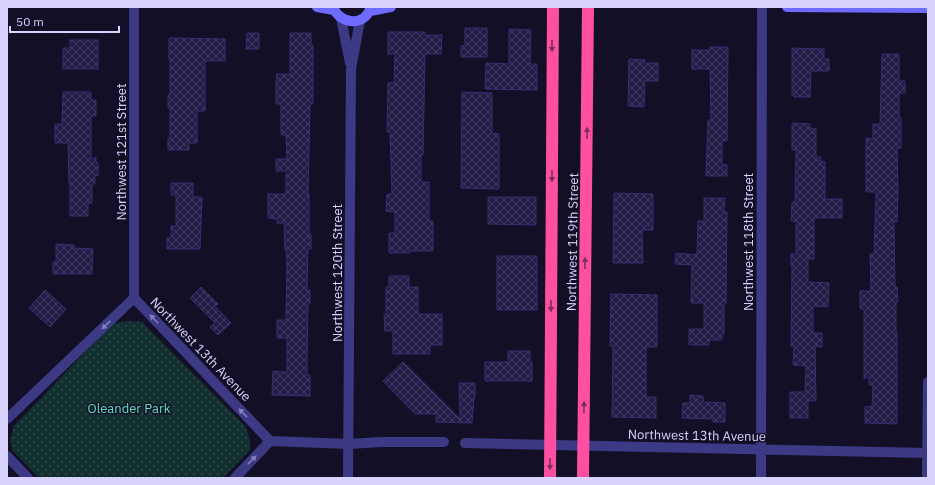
<svg xmlns="http://www.w3.org/2000/svg" width="935" height="485" font-family="'IBM Plex Sans',sans-serif">
	<style>
		.park { fill: url(#park-dots) }
		.building { fill: url(#building-cross-hatch); stroke: #3b2d73 }
		.lines { fill: none; stroke-linecap: round; stroke-linejoin: round }
		.street { stroke: #3d3a85; stroke-width: 10 }
		.secondary { stroke: #6f6bff; stroke-width: 10 }
		.highway { stroke: #ff4fa3; stroke-width: 12 }
		.oneway { fill: #7d2c5e }
		.oneway2 { fill: #837fbc }
		.labels { text-anchor: middle; stroke-width: 3; stroke-linejoin: round; paint-order: stroke }
		.street-label { font-size: 13px; fill: #d9d4ff; stroke: #130f26 }
		.park-label { font-size: 13px; fill: #5fe0c0; stroke: #130f26 }
	</style>
	<defs>
		<pattern id="park-dots" width="8" height="8" patternUnits="userSpaceOnUse"><rect width="8" height="8" fill="#12302f"/><path d="M2 2h.1M6 6h.1" fill="none" stroke="#344d4e" stroke-width="1.8" stroke-linecap="round"/></pattern>
		<pattern id="building-cross-hatch" width="8" height="8" patternUnits="userSpaceOnUse"><rect width="8" height="8" fill="#241b47"/><path d="M0 0l8 8M0 8l8-8" fill="none" stroke="#433b63"/></pattern>
	</defs>
	<rect width="100%" height="100%" fill="#130f26"/>
	<path class="park" d="M127 321 142 322 245 426 250 439V450L223 478H39L12 450 10 439 14 426 112 324Z"/>
	<path class="building" d="M465 28H487V57H461V46L465 45Z
		M509 29 531 30 530 64H537V90L485 89 486 63 509 64Z
		M388 32H425V35H442L441 54H425L423 155H421V182H429V221H433V251H410L409 253H389V233H395V212L386 211 387 194H392L390 132H387L388 83H394L395 54H388Z
		M247 33H259V49H246Z
		M290 33H311V45H313V104H310L308 194H309V234H311V249H308L307 290H310V304H308L307 358V375H310V396L272 395 273 371 287 372V338H277V320H286L287 263 286 250H285L284 223H277V219L268 218V194H286V171H276V159H287L286 135H281V104H276V84L277 74H290Z
		M169 38 225 39V61H205V111H197V143H189V150H168V138H170V108H168V95H170V60H169Z
		M70 40H98V69H63V48H70Z
		M710 47H728L727 141H722V164L727 165V176H706L708 120H711L710 69H692V50H710Z
		M792 48 824 49V59H829V71H811L810 97H794V95H792Z
		M882 54H899V81H905V93H899V117H901V148H897L898 192 897 222H894L895 287H897L898 302H896V333H897V424L865 423V407L872 406 873 385H869V378H864V309H860V291H871L870 254H874L876 192H866V138L873 139V124H880Z
		M629 59 645 60 644 63H658V81H645L644 107 628 106Z
		M63 92H91V100H96V116H91V158H96V162L98 163V176L95 175V184H92V203H88V216H70V183H69L68 143H55V124H62Z
		M462 92 492 93V133L499 134V189L461 188Z
		M792 123 810 124V128L816 129V157H821V161L825 162V199H842V218H814V259H808V282L829 283 828 307 813 306V333H822V347L815 346 816 401H808V418H790V392H805L806 366 793 365 794 346H791L792 265H791V254H796V221H791L792 202H795L796 150H792Z
		M171 183H193V197H202L200 249H167V238H171V226H176V195H171Z
		M614 193 653 194V230H642L643 263H613Z
		M488 197H536V225L488 224Z
		M704 198H725L724 212H727L726 304H724V334H722V340H709V345H689V329H704V303H691L692 265 675 264 676 253 697 255 698 221H704Z
		M56 244 74 245V248L93 249 92 274H53V262H56Z
		M497 256H537V310H497Z
		M389 276H409V287H418V314H442V345H430V354H393V331H385L384 314H386V287H389Z
		M201 287 218 304 215 306 231 323 218 335 210 327 215 323 190 298Z
		M45 290 66 309 50 327 29 308Z
		M611 294 657 295V347H646V397H656V418L612 417 613 346H610Z
		M508 351H530V362H532V381H485V362H508Z
		M403 362 460 419 459 383H475V398H474L472 423 436 422V414H415L383 381Z
		M690 395 703 396V402L725 403V422H713V419L682 418 683 403H690Z"/>
	<g class="lines">
		<path class="street" d="M341 18 350 63
			M134 298 270 441 349 444 381 442H444
			M134 298V7
			M7 419 134 298
			M465 443 928 453
			M7 456 28 478
			M235 478 270 441
			M348 478 351 69 360 20
			M761 478 762 7
			M927 478 928 382"/>
		<path class="secondary" d="M317 7 334 10
			M333 7C340 25 365 27 371 7
			M787 7 928 8
			M370 11 391 7"/>
		<path class="highway" d="M550 478 553 7
			M583 478 588 7"/>
	</g>
	<defs><path id="oneway-solid" d="M-6-.8H1V-3.2L6.5 0L1 3.2V.8H-6Z"/></defs>
	<g class="oneway">
		<use href="#oneway-solid" transform="translate(552 46) rotate(90)"/>
		<use href="#oneway-solid" transform="translate(587 133) rotate(-89)"/>
		<use href="#oneway-solid" transform="translate(552 176) rotate(90)"/>
		<use href="#oneway-solid" transform="translate(585 263) rotate(-89)"/>
		<use href="#oneway-solid" transform="translate(551 306) rotate(90)"/>
		<use href="#oneway-solid" transform="translate(584 407) rotate(-89)"/>
		<use href="#oneway-solid" transform="translate(550 464) rotate(90)"/>
	</g>
	<g class="oneway2">
		<use href="#oneway-solid" transform="translate(154 319) rotate(-134)"/>
		<use href="#oneway-solid" transform="translate(106 325) rotate(136)"/>
		<use href="#oneway-solid" transform="translate(243 413) rotate(-134)"/>
		<use href="#oneway-solid" transform="translate(252 460) rotate(-46)"/>
	</g>
	<g class="labels">
		<g class="street-label">
			<text transform="translate(121 152) rotate(-90)" y="5">Northwest 121st Street</text>
			<text transform="translate(572 242) rotate(-89)" y="5">Northwest 119th Street</text>
			<text transform="translate(748 242) rotate(-90)" y="5">Northwest 118th Street</text>
			<text transform="translate(337 273) rotate(-90)" y="5">Northwest 120th Street</text>
			<text transform="translate(201 349) rotate(46)" y="5">Northwest 13th Avenue</text>
			<text transform="translate(697 435) rotate(1)" y="5">Northwest 13th Avenue</text>
		</g>
		<g class="park-label">
			<text x="129" y="413">Oleander Park</text>
		</g>
	</g>
	<rect width="935" height="485" fill="none" stroke="#d9d4ff" stroke-width="16"/>
	<path d="M10 26v6h109v-6" fill="none" stroke="#d9d4ff" stroke-width="2"/>
	<text x="16" y="26" font-size="12" fill="#d9d4ff" stroke="#130f26" stroke-width="3" paint-order="stroke">50 m</text>
</svg>
